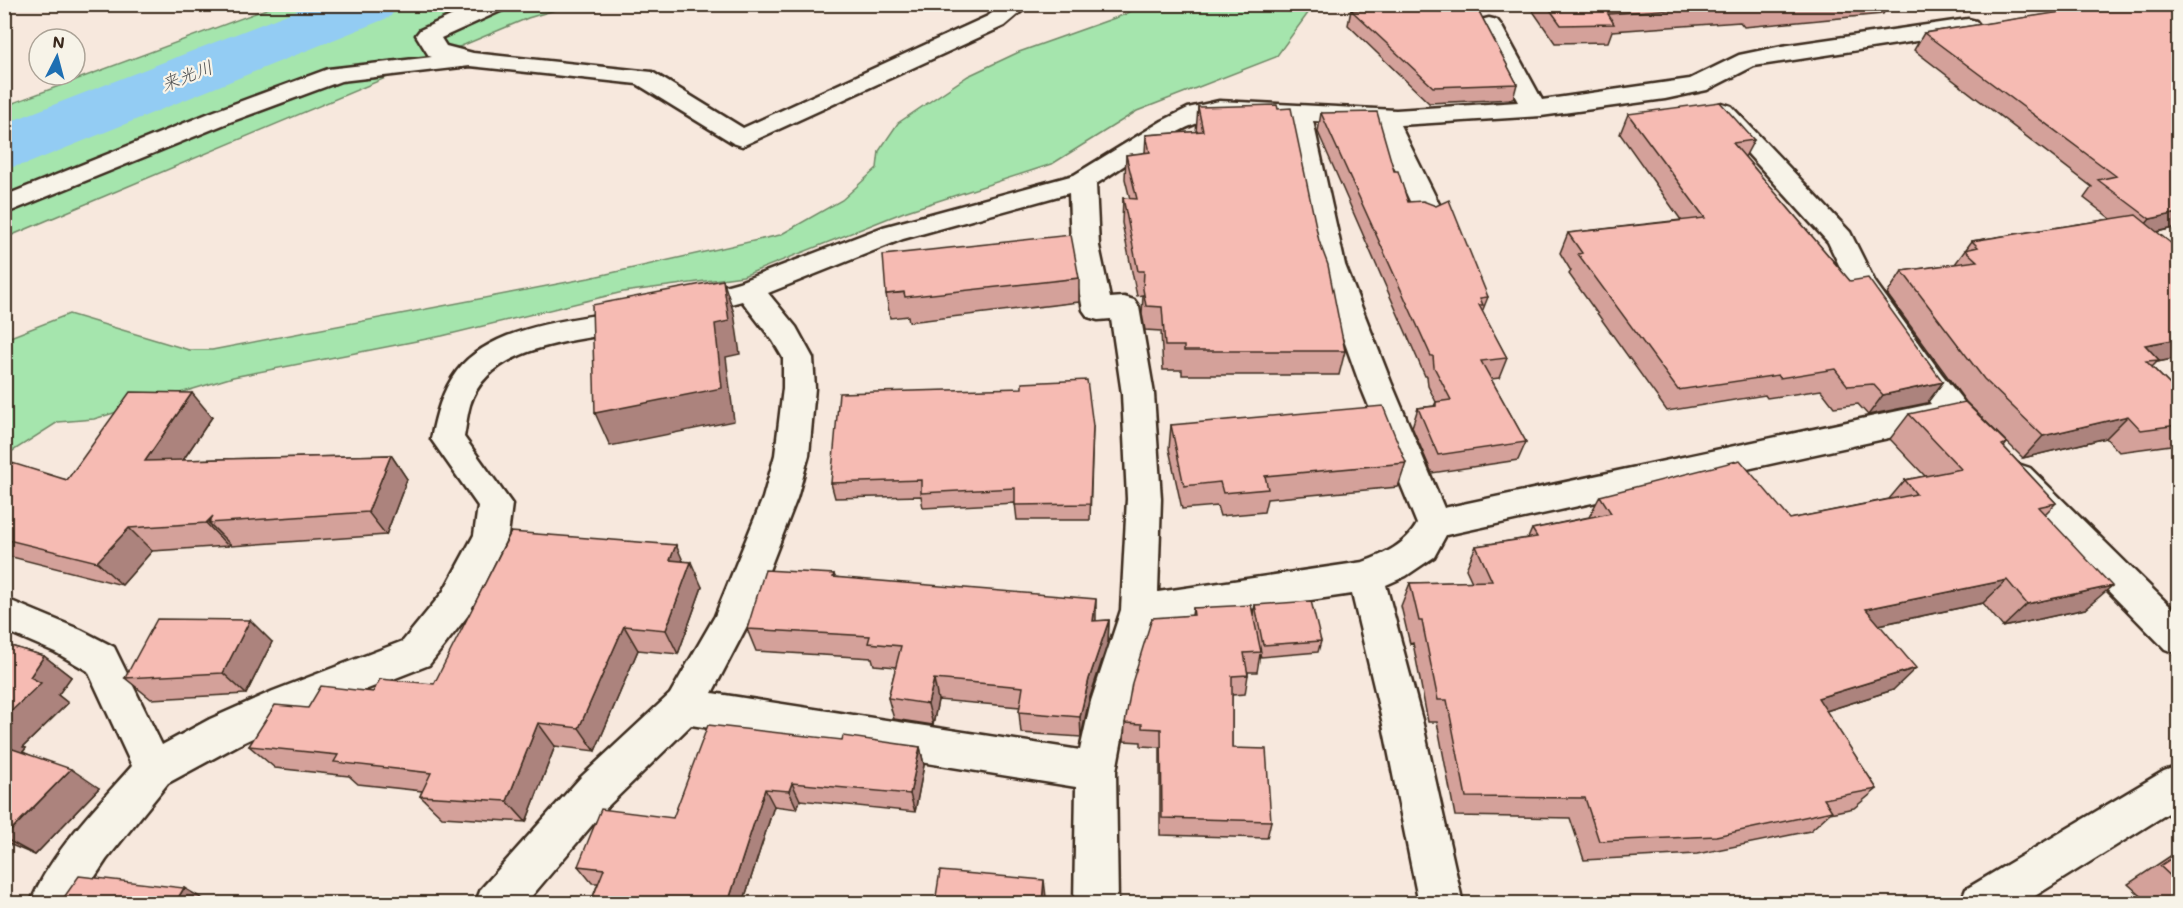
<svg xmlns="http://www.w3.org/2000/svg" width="2183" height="908" font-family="Mali,'Klee One',sans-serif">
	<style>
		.green { fill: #a5e5ad; stroke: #708866; stroke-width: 1.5 }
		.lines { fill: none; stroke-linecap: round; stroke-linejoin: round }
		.river { fill: #93ccf3; fill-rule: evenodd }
		.minor-casing { stroke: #3b2a1e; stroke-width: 5 }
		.minor { fill: #f7f3e8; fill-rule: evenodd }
		.wall { fill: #d4a19a; stroke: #3b2a1e; stroke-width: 1.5 }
		.shaded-wall { fill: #ac837d; stroke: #3b2a1e; stroke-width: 1.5 }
		.building { fill: #f6bbb3; stroke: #3b2a1e; stroke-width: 1.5 }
		.labels { text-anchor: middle; stroke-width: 4.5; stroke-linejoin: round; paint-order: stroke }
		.far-water-label { font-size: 18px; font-style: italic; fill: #515253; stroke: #f7f3e8 }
	</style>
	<rect width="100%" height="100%" fill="#f7e8dd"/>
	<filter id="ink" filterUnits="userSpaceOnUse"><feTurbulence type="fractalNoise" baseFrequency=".0167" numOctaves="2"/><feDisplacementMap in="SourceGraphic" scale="12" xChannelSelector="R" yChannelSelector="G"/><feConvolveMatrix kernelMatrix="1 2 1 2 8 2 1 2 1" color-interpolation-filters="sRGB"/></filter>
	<g filter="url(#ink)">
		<path class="green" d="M277 5H572L528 18 5 238V106Z
			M1134 5H1314L1276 57 1137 111 1052 164 904 212 743 276 623 292 442 336 233 377 94 419 58 422 5 456V339L69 314 189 350H212L589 278 780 235 842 200 877 168 879 151 898 123 968 76 1019 52 1126 14 1134 9Z"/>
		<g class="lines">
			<path class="river" d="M313 4H399L390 17 29 163 4 169V124Z"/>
			<g class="minor-casing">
				<path id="minor" d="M477 4H508L505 9 441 38 446 46 473 53 652 72 743 128 988 16 1004 4H1030L1004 26 742 146 733 143 637 84 470 66 341 81 230 122 4 214V196L212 112 328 69 432 57 429 56 416 35 420 30Z
					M1489 18 1497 20 1501 25 1542 100 1690 79 1739 55 1782 46 1968 19 1976 21 1980 26 1976 31 1968 33 1754 66 1707 90 1665 99 1541 116 1400 125 1444 214 1440 220 1430 223 1420 220 1416 214 1374 124 1313 121 1345 265 1391 382 1444 508 1931 404 1852 292 1828 242 1709 111 1713 106 1722 103 1731 106 1850 232 1875 282 1941 373 1983 426 1978 435C1964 439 1957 437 1948 425L1446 535 1434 557 1406 576 1386 585 1422 720 1463 904H1419L1382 720 1352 594 1153 623 1129 701 1116 771 1118 904H1074L1076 787 691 725 609 805 525 904H475L481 889 581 777 670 694 715 616 763 498 775 455 783 388V358L773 341 742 301 684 317 674 314 669 307 674 300 739 282 883 227 1074 175 1162 121 1188 108 1219 101 1396 110 1518 102 1477 25 1481 20ZM1219 117 1287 120 1317 265 1359 382 1417 524C1406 544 1385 554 1363 562L1158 592 1161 499 1154 394 1139 307 1134 300 1124 297 1110 298 1099 246 1096 184C1132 162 1177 124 1219 117ZM1069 193 1071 246 1083 310 1088 317 1098 320 1111 319 1122 394 1127 499 1121 610 1091 701 1080 750 712 693 749 622 797 498 809 455 815 388 813 358 796 327 768 293 903 239Z
					M637 309 648 312 652 319 648 326C593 342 491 338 470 405 467 415 466 427 464 437L512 504 508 535 469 614 429 665 301 715 238 745 168 783 106 860 77 904H30C50 853 96 807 132 766L88 671 55 652 4 630V598L81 630 114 647 162 745 210 719 273 691 403 641 443 592 474 535 478 506 431 439C436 414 442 391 457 371 492 324 583 318 637 309Z
					M2018 464 2030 468 2178 614V654L2165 649 2006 486 2001 477 2006 468Z
					M2178 766V807L2022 904H1960L1966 889 2164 771Z"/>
			</g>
			<use href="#minor" class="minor"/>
		</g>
		<path class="wall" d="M1415 4H1475L1517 84 1513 99 1429 103 1348 25 1351 10 1417 9Z
			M1528 4H1889L1883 14 1744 27 1740 22 1612 31 1608 42 1555 43Z
			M2080 4H2178V227L2157 232 2178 358 2157 362 2152 367 2178 393V444L2119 452 2106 438 2023 458 1966 402 1887 294 1902 271 1955 264 1972 241 2111 219 2084 198 2092 187 1914 50 1924 33 2077 10Z
			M1198 107 1319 241 1345 351 1339 375H1182V370H1163L1161 331 1145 330 1142 314 1143 295 1137 296 1122 223 1123 198 1130 199 1125 179 1126 155 1145 153 1146 135 1196 132Z
			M1321 113 1394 171 1408 202 1488 297 1482 312 1507 358 1499 378 1491 379 1526 442 1518 460 1432 473 1412 427 1418 408 1434 406 1436 402 1428 386 1427 376H1425L1318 132Z
			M1628 114 1754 140 1745 157 1850 281 1943 382 1927 403 1868 415 1858 404 1834 407 1821 390 1767 398 1765 395 1667 411 1569 274 1571 271 1560 253 1568 233 1681 220 1620 134Z
			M1079 278V302L909 322 908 316 890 318 886 294Z
			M1909 414 2007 443 2004 447 2056 503 2045 514 2085 609 2003 627 1983 603 1879 625 1893 690 1826 711 1877 789 1854 808 1830 813 1810 831 1697 854 1584 860 1570 818 1455 816 1437 722H1428L1413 643 1410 644 1401 606 1410 583 1472 582 1466 569 1476 546 1528 538 1532 529 1589 517 1600 496 1790 519 1889 499 1905 480 1925 476 1890 439Z
			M212 417 183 460 391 455 407 479 386 535 231 546 230 544 228 546 152 551 122 585 4 555V466L67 480Z
			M1171 425 1406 463 1398 487 1267 499 1264 512 1220 516 1217 506 1182 509 1169 449Z
			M1093 426 1090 520H1017L1015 503 923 508 921 496 835 498 831 483Z
			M683 561 702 587 678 654 638 650 595 751 555 746 526 822 442 817 420 796 422 791 358 784 349 776 275 768 249 746 308 708 373 692 434 684Z
			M834 574 835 577 1096 621 1109 620 1108 642 1089 700 1081 737 1021 733 1019 712 1020 707 938 700 933 725 894 719 888 698 896 667 874 665 872 658 756 651 747 629Z
			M1255 605 1321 641 1318 652 1261 657 1260 654 1257 672H1248V675L1245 694 1232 695V748L1271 821 1267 838 1160 835V747L1141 746V742L1124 741 1125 723 1192 615 1193 608 1253 615Z
			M272 642 246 694 151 699 125 678Z
			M4 644 44 656 71 677 58 695 68 703 23 747 26 748 23 752 99 788 35 855 4 842Z
			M842 740 920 747 924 765 915 812 800 800 797 809 774 806 743 903H592L591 902 598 883H592L578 866 673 818Z
			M2178 851V903H2149L2128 884Z"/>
		<path class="shaded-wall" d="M2178 213V227L2135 237 2150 219Z
			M723 280 734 313 740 354 726 357 734 421 610 446 595 413Z
			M2178 339V358L2157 362 2159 360 2145 345Z
			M1943 382 1927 403 1868 415 1883 395Z
			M192 393 212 417 167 484 145 461Z
			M2128 416 2106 438 2023 458 2043 436Z
			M391 455 407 479 386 535 368 512Z
			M213 516 209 523 230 544 228 546 206 523Z
			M129 528 152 551 122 585 97 562Z
			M676 545 687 570 670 560Z
			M691 562 702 587 678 654 666 630Z
			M2007 580 1983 603 1845 632 1866 609Z
			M2112 586 2085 609 2003 627 2027 604Z
			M1096 599V621H1093Z
			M250 620 272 642 246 694 223 673Z
			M1109 620 1108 642 1089 700 1081 737 1080 717 1089 679Z
			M624 626 638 650 595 751 579 728Z
			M44 656 71 677 58 695 68 703 23 747 26 748 17 759 4 751V718L30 677Z
			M1916 668 1893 690 1797 720 1818 698Z
			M934 679 938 700 933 725 928 704Z
			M538 723 555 746 526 822 507 801Z
			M920 747 924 765 915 812 910 794Z
			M71 769 99 788 35 855 4 838Z
			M792 783 800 800 797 809 789 791Z
			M765 789 774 806 743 903H728Z
			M1044 880 1046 897 1045 903H1042Z
			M184 888 210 903H175Z"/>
		<path class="building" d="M1425 4H1475L1517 84 1433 87 1351 10 1424 9 1423 7H1426Z
			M1546 4H1745L1608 14 1614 24 1561 25Z
			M1749 4H1805L1752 9Z
			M2082 4H2178V213L2150 219 2098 180 2116 176 1924 33 2087 8Z
			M1720 102 1754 140 1733 143 1850 281 1868 278 1943 382 1883 395 1873 384 1848 386 1835 369 1780 378 1778 375 1678 390 1578 254 1582 253 1568 233 1705 218 1628 114Z
			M1277 105 1278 109 1291 108 1319 241 1328 265 1345 351H1184V346H1165L1162 307 1146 306 1143 289 1144 271H1138L1123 198 1137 199 1126 155 1150 152 1146 135 1203 131 1198 107Z
			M1377 112 1394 171H1398L1408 202 1423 201 1436 206 1449 200 1488 297 1480 298 1483 305H1479L1507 358 1481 361 1526 442 1438 455 1418 408 1436 406V402L1451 400 1434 367 1433 356H1431L1321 113Z
			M2136 215 2178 249V339L2145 345 2159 360 2146 361 2178 393V425L2141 430 2128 416 2043 436 1984 379 1902 271 1977 261 1965 250 1978 247 1972 241Z
			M1071 235 1079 278 905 297 904 292 886 294 883 255Z
			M723 280 729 321 715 324 722 388 595 413 592 305Z
			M1087 380 1093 426 1090 504 1015 505V488L921 493V480L831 483 839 393 1022 388V383Z
			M130 392 192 393 145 461 391 455 368 512 209 523 213 516 206 523 129 528 97 562 4 539V466L9 462 67 480Z
			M1965 402 2007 443 2002 445 2056 503 2038 507 2112 586 2027 604 2007 580 1866 609 1916 668 1818 698 1877 789 1824 799 1832 811 1716 836 1599 841 1585 798 1466 797 1447 700H1438L1422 621H1419L1410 583 1492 581 1476 546 1537 537 1532 529 1611 513 1600 496 1740 460 1790 519 1916 494 1905 480 1961 469 1909 414Z
			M1383 406 1406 463 1265 476 1268 489 1223 493 1220 482 1184 486 1171 425Z
			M511 532 676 545 670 560 691 562 666 630 624 626 579 728 538 723 507 801 420 796 431 773 334 762 338 755 249 746 275 705 308 708 321 686 373 692 380 679 434 684Z
			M765 570 834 574 833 577 1096 599 1093 621 1109 620 1089 679 1080 717 1019 712 1023 687 934 679 928 704 888 698 901 646 868 643 870 636 747 629Z
			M1311 601 1321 641 1263 645 1255 605Z
			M1251 605 1261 652 1244 653 1248 675 1232 676V748L1266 749 1271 821 1162 818 1161 729 1142 728V724L1125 723 1132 683 1152 618 1194 615 1193 608Z
			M157 619 250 620 223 673 125 678Z
			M4 644 44 656 30 677 41 683 4 718Z
			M708 725 842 740 843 736 920 747 910 794 792 783 789 791 765 789 728 903H603L591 902 604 869 578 866 601 809 673 818Z
			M4 746 71 769 4 837Z
			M2178 854V883L2160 866Z
			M940 871 1044 880 1042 903H935Z
			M79 876 184 888 175 903H60Z"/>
	</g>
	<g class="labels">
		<g class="far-water-label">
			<text transform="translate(187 76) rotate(-21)" y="6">来光川</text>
		</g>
	</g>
	<rect width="2183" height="908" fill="none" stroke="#f7f3e8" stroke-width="24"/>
	<rect x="12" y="12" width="2159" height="884" fill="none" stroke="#3b2a1e" stroke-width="2" filter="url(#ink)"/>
	<g transform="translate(57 57) rotate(6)"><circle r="28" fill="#f7f3e8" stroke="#aca397" stroke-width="1.5"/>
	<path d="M0-4.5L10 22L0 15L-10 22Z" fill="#1f6fb2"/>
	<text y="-9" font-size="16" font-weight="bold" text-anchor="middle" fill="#3b2a1e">N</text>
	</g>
</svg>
